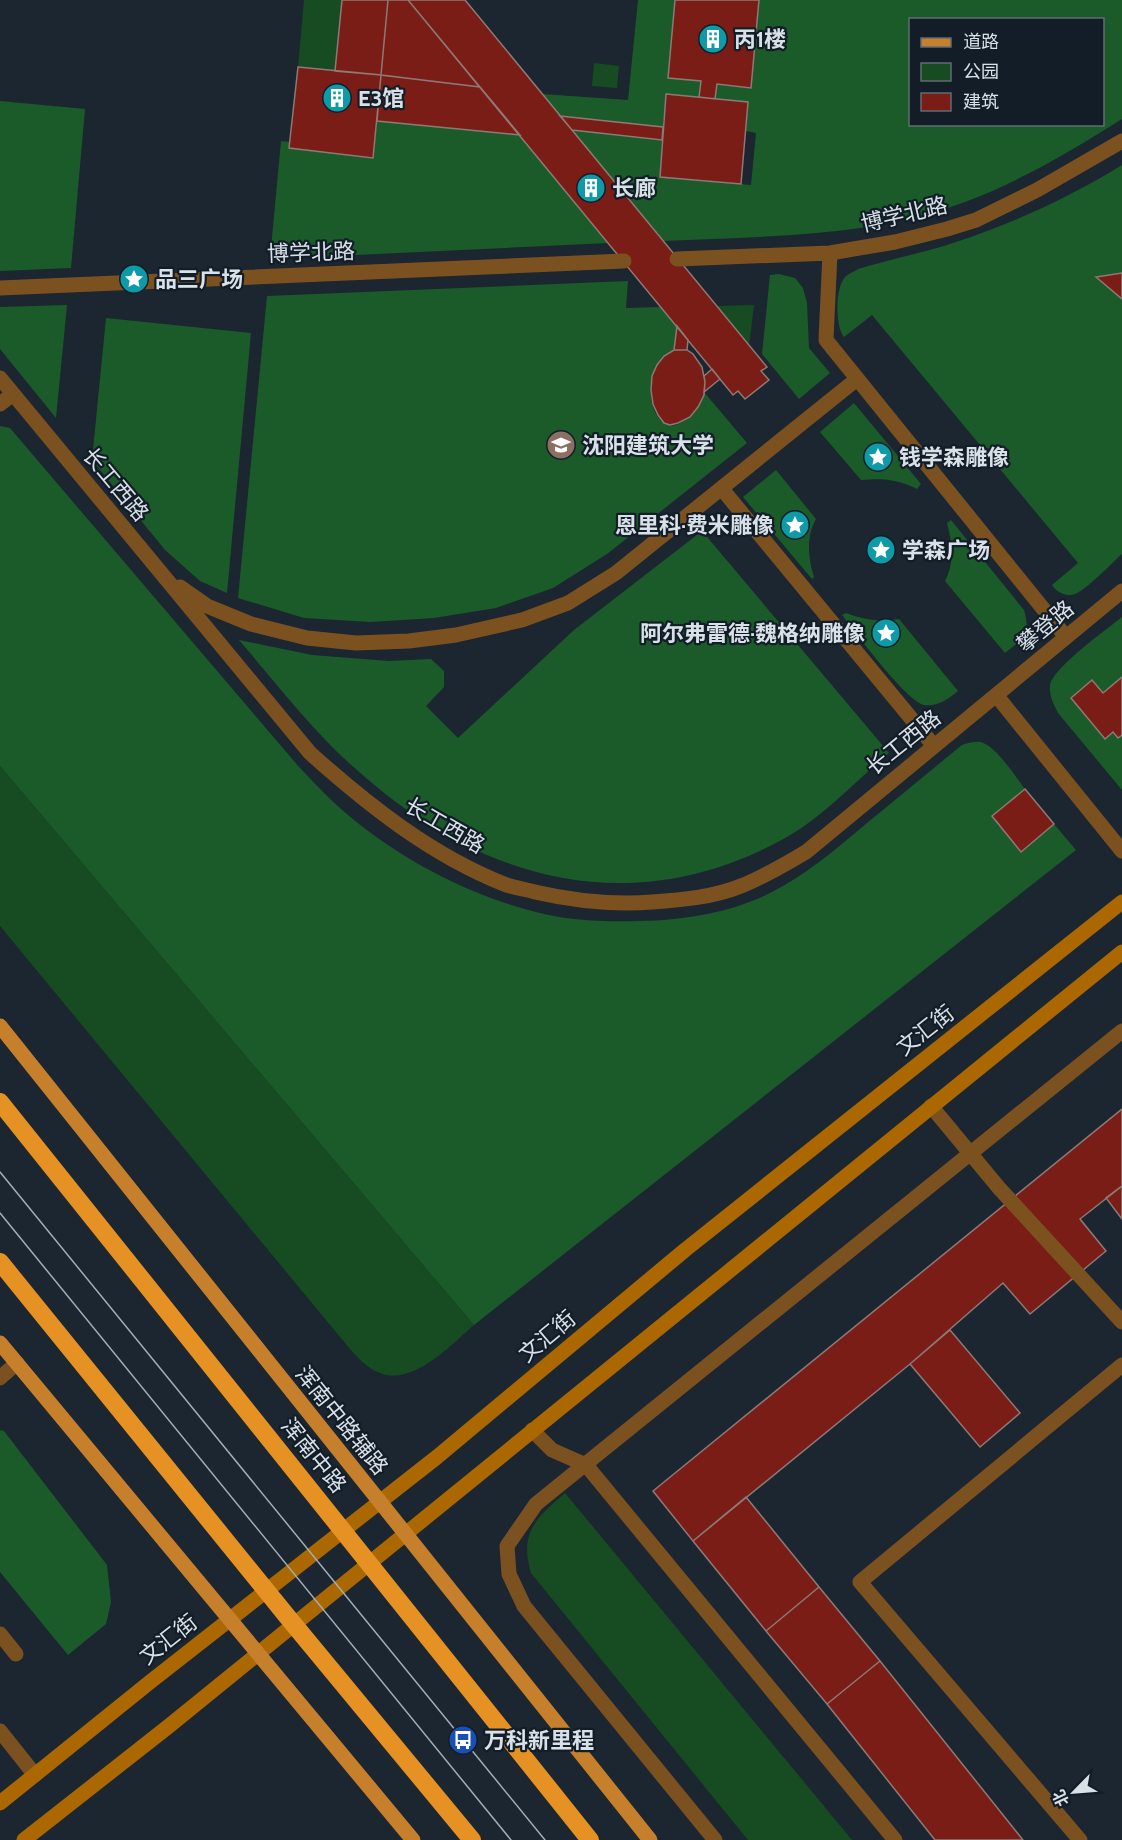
<svg xmlns="http://www.w3.org/2000/svg" width="1122" height="1840" font-family="Cabin,'Noto Sans SC',sans-serif">
	<style>
		.green { fill: #174c22 }
		.forest { fill: #1b5b29; fill-rule: evenodd }
		.building { fill: #7a1d16; stroke: #8d7976; stroke-width: 1.5 }
		.lines { fill: none; stroke-linecap: round; stroke-linejoin: round }
		.lane { stroke: #7c5120; stroke-width: 15 }
		.secondary { stroke: #ac6800; stroke-width: 15 }
		.primary { stroke: #c6802b; stroke-width: 15 }
		.highway { stroke: #e59123; stroke-width: 18 }
		.tram { stroke: #a4adb5; stroke-width: 1.5 }
		.labels { text-anchor: middle; stroke-width: 4.5; stroke-linejoin: round; paint-order: stroke }
		.poi-label { font-size: 22px; font-weight: bold; fill: #d9e1e8; stroke: #121d27; text-anchor: start }
		.street-label { font-size: 22px; fill: #d9e1e8; stroke: #121d27 }
	</style>
	<rect width="100%" height="100%" fill="#1b2631"/>
	<path class="green" d="M304 0H342L335 71 298 67Z
		M594 63 619 66 617 88 592 86Z
		M754 305 749 346 716 306Z
		M0 766 474 1325C452 1344 415 1384 383 1374 369 1370 359 1359 350 1349L0 926Z
		M565 1493 852 1840H748L531 1573C519 1533 536 1518 565 1493Z"/>
	<path class="forest" d="M638 0H675L668 78 701 81 699 97 666 95 663 127 560 116 542 94 628 100Z
		M759 0H1122V119C1071 151 1021 181 965 202 869 238 763 236 663 241L572 130 662 140 660 177 751 185 756 133 746 131 748 102 715 99 717 84 750 88ZM910 20H1102V124H910Z
		M0 101 85 109 71 268 0 271Z
		M377 121 520 135 608 243 270 259 281 141 290 142 289 148 373 158Z
		M1122 165V273L1097 277 1122 299V554C1112 563 1088 588 1077 593 1068 598 1057 593 1052 585L1078 563 872 315 844 337C835 326 835 288 845 277 849 273 854 272 858 269 890 259 924 253 956 242 1014 223 1070 197 1122 165Z
		M779 274 795 278 803 288 807 303 809 348 830 373 799 399 762 354 770 275Z
		M628 281 626 308 661 307 677 326 674 350C667 354 661 359 656 366 648 380 648 412 664 423 681 434 700 405 704 392L747 443 607 554 553 588 496 608 434 618 370 622 304 618 238 598 267 296Z
		M67 305 56 418 0 349V307Z
		M106 318 251 333 227 593 200 581 165 550 92 460Z
		M854 403 921 484 917 489C898 479 882 478 861 480L820 432Z
		M0 426 10 428 299 767C313 781 326 796 341 809 396 857 465 894 536 912 569 921 605 922 640 921 682 920 729 913 768 894 805 876 836 849 867 823 899 797 930 771 962 745 968 743 975 741 981 742 996 746 1015 776 1025 789L992 816 1020 852 1054 824 1076 850 474 1325 0 766Z
		M776 470 816 519C806 536 808 559 814 577L812 579 743 497Z
		M951 520 1024 610C1031 633 1023 639 1005 653L945 581C955 562 952 542 947 523Z
		M702 531 889 753C857 780 824 816 787 837 635 922 484 883 358 771 314 733 277 684 239 640L312 655 389 661 431 659 444 671V687L426 706 458 738 574 630Z
		M846 613C865 620 879 622 899 619L958 691C948 699 938 707 924 705 906 701 856 633 842 615Z
		M1122 617V790L1058 713C1054 705 1049 696 1050 686 1052 668 1106 630 1122 617Z
		M0 1430 4 1431 107 1565 111 1602 106 1624 68 1655 0 1572Z"/>
	<path class="building" d="M342 0H388L381 75 335 71Z
		M388 0H408L480 87 381 75Z
		M408 0H465L767 367 761 371 769 380 745 399 738 391 733 395Z
		M675 0H759L751 88 717 84 715 99 699 97 701 81 668 78Z
		M298 67 381 75 373 158 289 148Z
		M381 75 480 87 520 135 377 121Z
		M666 94 748 102 741 184 660 177Z
		M560 116 663 127 662 140 572 130Z
		M1122 273V299L1096 277Z
		M677 326 688 340 687 350H674Z
		M674 350H687L693 354 702 367 705 382 704 395 698 407 690 417 678 423 670 425 664 423 658 415 653 404 651 390 652 376 657 365 664 356Z
		M712 369 720 379 704 392 705 382 704 376Z
		M1122 677V735L1118 738 1113 732 1105 739 1071 698 1092 680 1103 693Z
		M1025 789 1054 824 1021 852 992 816Z
		M1122 1109V1186L1080 1219 1106 1251 1030 1314 1003 1283 910 1364 693 1541 653 1491Z
		M1122 1186V1219L1106 1198Z
		M950 1330 1020 1413 980 1447 910 1364Z
		M746 1497 819 1587 766 1631 693 1541Z
		M819 1587 880 1661 827 1704 766 1631Z
		M880 1661 1023 1840H935L827 1704Z"/>
	<g class="lines">
		<path class="lane" d="M830 253 826 340 1066 637
			M677 259 830 253 895 242 947 229 976 220 1037 190 1122 141
			M0 288 624 261
			M0 378 310 753C368 805 431 855 504 884 514 888 525 889 535 892 574 901 612 905 652 902 682 900 714 897 741 886 764 877 785 864 806 852L1122 591
			M0 404 13 394
			M722 489 934 746
			M180 587 207 606 251 624 307 638 356 643 409 641 456 635 522 620 568 603 616 573 857 379
			M996 695 1122 851
			M931 1106 999 1188 1122 1322
			M0 1378 17 1363
			M532 1430 552 1450 586 1465 895 1840
			M0 1634 16 1654
			M0 1731 35 1775
			M715 1840 524 1606 509 1574 507 1546 536 1504 1122 1031
			M1080 1840 860 1582 1122 1365"/>
		<path class="secondary" d="M0 1803 150 1682 437 1457 685 1250 1122 902
			M24 1840 169 1726 1122 952"/>
		<path class="primary" d="M0 1026 650 1840
			M0 1343 413 1840"/>
		<path class="highway" d="M0 1102 590 1840
			M0 1262 286 1615 472 1840"/>
		<path class="tram" d="M0 1172 545 1840
			M0 1213 511 1840"/>
	</g>
	<defs>
		<g id="building-disc" transform="scale(1.5)"><circle r="9.5" fill="#0f9aa8" stroke="#121d27"/><path d="M-4-6H4V6H1V3H-1V6H-4ZM-2.5-4.3h1.7v1.8h-1.7ZM.8-4.3h1.7v1.8H.8ZM-2.5-1h1.7V.8h-1.7ZM.8-1h1.7V.8H.8Z" fill="#fff"/></g>
		<g id="sight-disc" transform="scale(1.5)"><circle r="9.5" fill="#0f9aa8" stroke="#121d27"/><path d="M0-6L1.8-2.2L6-1.7L2.9 1.2L3.7 5.4L0 3.3L-3.7 5.4L-2.9 1.2L-6-1.7L-1.8-2.2Z" fill="#fff"/></g>
		<g id="university-disc" transform="scale(1.5)"><circle r="9.5" fill="#8d6e63" stroke="#121d27"/><path d="M0-5L7-2L0 1L-7-2ZM-4 1L0 2.5L4 1V4Q0 6-4 4Z" fill="#fff"/></g>
		<g id="bus-disc" transform="scale(1.5)"><circle r="9.5" fill="#1a4fb4" stroke="#121d27"/><path d="M-5-6H5V4H4V6H2V4H-2V6H-4V4H-5ZM-3.5-4V0h7V-4ZM-3.5 1.2v1.5H-2V1.2ZM2 1.2v1.5H3.5V1.2Z" fill="#fff"/></g>
	</defs>
	<g fill-rule="evenodd">
		<use href="#building-disc" x="713" y="39"/>
		<use href="#building-disc" x="337" y="98"/>
		<use href="#building-disc" x="591" y="188"/>
		<use href="#sight-disc" x="134" y="279"/>
		<use href="#university-disc" x="561" y="445"/>
		<use href="#sight-disc" x="878" y="457"/>
		<use href="#sight-disc" x="795" y="525"/>
		<use href="#sight-disc" x="881" y="550"/>
		<use href="#sight-disc" x="886" y="633"/>
		<use href="#bus-disc" x="463" y="1740"/>
	</g>
	<g class="labels">
		<g class="poi-label">
			<text x="734" y="47">丙1楼</text>
			<text x="358" y="106">E3馆</text>
			<text x="612" y="196">长廊</text>
			<text x="155" y="287">品三广场</text>
			<text x="582" y="453">沈阳建筑大学</text>
			<text x="899" y="465">钱学森雕像</text>
			<text x="774" y="533" text-anchor="end">恩里科·费米雕像</text>
			<text x="902" y="558">学森广场</text>
			<text x="865" y="641" text-anchor="end">阿尔弗雷德·魏格纳雕像</text>
			<text x="484" y="1748">万科新里程</text>
		</g>
		<g class="street-label">
			<text transform="translate(904 214) rotate(-13)" y="8">博学北路</text>
			<text transform="translate(311 252) rotate(-2)" y="8">博学北路</text>
			<text transform="translate(116 484) rotate(50)" y="8">长工西路</text>
			<text transform="translate(1045 626) rotate(-40)" y="8">攀登路</text>
			<text transform="translate(903 742) rotate(-39)" y="8">长工西路</text>
			<text transform="translate(445 825) rotate(30)" y="8">长工西路</text>
			<text transform="translate(925 1030) rotate(-38)" y="8">文汇街</text>
			<text transform="translate(547 1336) rotate(-40)" y="8">文汇街</text>
			<text transform="translate(342 1420) rotate(51)" y="8">浑南中路辅路</text>
			<text transform="translate(314 1455) rotate(51)" y="8">浑南中路</text>
			<text transform="translate(168 1639) rotate(-38)" y="8">文汇街</text>
		</g>
	</g>
	<rect x="909" y="18" width="195" height="108" fill="#121d27" stroke="#626b74" stroke-width="1.5"/>
	<rect x="921" y="38" width="30" height="9" fill="#c6802b" stroke="#626b74" stroke-width="1.5"/>
	<text x="963" y="48" font-size="18" fill="#d9e1e8">道路</text>
	<rect x="921" y="63" width="30" height="18" fill="#174c22" stroke="#626b74" stroke-width="1.5"/>
	<text x="963" y="78" font-size="18" fill="#d9e1e8">公园</text>
	<rect x="921" y="93" width="30" height="18" fill="#7a1d16" stroke="#626b74" stroke-width="1.5"/>
	<text x="963" y="108" font-size="18" fill="#d9e1e8">建筑</text>
	<g transform="translate(1074 1792) rotate(245)" stroke="#121d27" stroke-width="4.5" paint-order="stroke">
	<path d="M0-4.5L10 22L0 15L-10 22Z" fill="#d9e1e8"/>
	<text y="-9" font-size="16" font-weight="bold" text-anchor="middle" fill="#d9e1e8">北</text>
	</g>
</svg>
